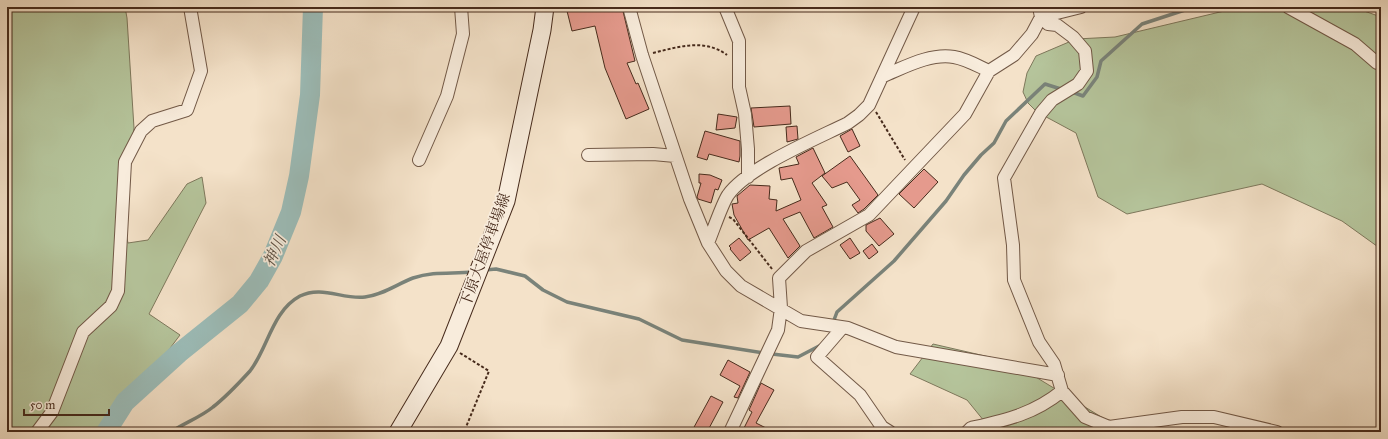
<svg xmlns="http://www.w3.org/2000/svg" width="1388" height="439" font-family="'IM FELL Great Primer','Noto Serif JP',serif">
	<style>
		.green { fill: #b5c49b; stroke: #7e785c }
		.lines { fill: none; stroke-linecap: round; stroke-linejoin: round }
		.stream { stroke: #7a837a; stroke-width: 3.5 }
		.river { stroke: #9cbdb9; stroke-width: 20 }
		.building { fill: #e59a8d; stroke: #472b1c }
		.street-casing { stroke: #725947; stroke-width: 14 }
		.secondary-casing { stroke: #472b1c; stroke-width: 19 }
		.path { stroke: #472b1c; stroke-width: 2; stroke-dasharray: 3 2; stroke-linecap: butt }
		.street { stroke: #f8ecdc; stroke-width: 12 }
		.secondary { stroke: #f8ecdc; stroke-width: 17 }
		.labels { text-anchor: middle; stroke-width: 3.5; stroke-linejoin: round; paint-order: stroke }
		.street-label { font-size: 15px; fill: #472b1c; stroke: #f8ecdc }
		.water-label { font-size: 16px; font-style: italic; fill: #5c5043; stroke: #f8ecdc }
	</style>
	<rect width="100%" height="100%" fill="#f4e2c9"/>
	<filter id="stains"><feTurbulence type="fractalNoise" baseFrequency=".005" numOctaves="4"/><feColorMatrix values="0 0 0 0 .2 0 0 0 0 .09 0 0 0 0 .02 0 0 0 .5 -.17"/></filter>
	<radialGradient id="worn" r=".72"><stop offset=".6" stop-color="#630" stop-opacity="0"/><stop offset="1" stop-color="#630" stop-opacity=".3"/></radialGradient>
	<path class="green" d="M7 7H125L127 18 134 128 123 220 128 243 148 240 187 184 202 177 206 203 149 314 180 335 107 432H7Z
		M1241 7H1353L1381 17V249L1342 221 1262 184 1127 214 1098 197 1076 133 1037 112 1028 103 1023 92 1027 73 1036 56 1076 39 1115 37Z
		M933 344 1011 362 1126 432H993L967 400 910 374Z"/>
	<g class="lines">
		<path class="stream" d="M1072 92 1083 96 1097 77 1101 61 1142 24 1194 7
			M485 270 496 269 525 276 543 290 567 302 639 319 682 340 764 353
			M834 320 837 312 894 261 946 201 964 175 981 155 994 143 1006 121 1045 84 1064 90
			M772 354 798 357 821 345
			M171 432C184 423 201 417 213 407 226 397 239 383 250 371 268 348 272 311 300 296 322 285 343 300 365 297 383 295 397 284 413 278 434 271 451 274 473 272"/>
		<path class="river" d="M106 432 125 402 179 353 240 304 259 281 273 256 291 212 299 176 310 95 313 7"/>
	</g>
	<path class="building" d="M566 7H622L635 61 627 63 636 84 638 83 649 109 626 119 605 68 595 26 572 31Z
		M790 106 791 124 754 127 751 108Z
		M718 114 737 117 735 128 716 130Z
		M797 126 798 139 787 142 786 127Z
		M852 129 860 146 848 152 840 136Z
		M705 131 740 141V156L739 162 709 154 707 160 697 157Z
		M813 148 825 173 812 183 827 205 822 207 833 227 814 238 800 212 783 219 800 246 788 258 769 228 748 240 734 215 732 204 738 203 737 196 750 185 770 186 769 199 777 200 776 211 801 200 792 178 781 180 779 168 799 164 796 157Z
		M850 156 878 195 864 209 858 213 852 205 860 200 847 182 832 188 822 176Z
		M924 169 938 182 914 208 899 194Z
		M699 174 710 175 722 180 718 190 715 189 711 203 698 199 697 197 701 183H699Z
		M880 218 894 234 879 246 866 231V225Z
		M739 238 751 252 740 261 730 249 731 248 729 246Z
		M850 238 860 253 850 259 840 245Z
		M872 244 878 252 869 259 863 251Z
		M728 360 750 372 738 398 734 397 740 386 720 375Z
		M761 383 774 390 756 423 774 432H742L752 412 749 410Z
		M711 396 723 402 707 432H698L693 429Z"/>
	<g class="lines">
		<g class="street-casing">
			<path id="street" d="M629 7 642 55 690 199 708 243 726 271 741 286 801 321 848 328 896 347 1058 375
				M725 7 739 41V87L745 114 748 149V177
				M1039 7 1041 17 1048 24 1057 25 1073 37 1085 51 1087 71 1078 84 1052 100 1041 113 1004 178 1013 245 1014 280 1039 342 1054 364 1062 391 1085 417 1109 427 1182 417H1214L1277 432
				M1288 7 1355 44 1377 63
				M883 76C905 67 930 53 954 57 966 59 978 66 989 71
				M588 155 653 154 675 156
				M419 160 447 96 463 34 461 7
				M708 243C713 231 722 204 728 195 748 167 816 139 848 123L859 115 869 105 914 7
				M842 328 817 357 860 395 882 427 890 432
				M37 432 52 412 83 332 111 306 118 291 125 162 141 131 152 121 187 110 201 71 190 7
				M730 432 778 330 781 308 779 278 806 251 869 215 965 114 989 71 1014 55 1032 34 1041 17 1081 7
				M967 432 971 428C1006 420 1034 414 1062 391"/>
		</g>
		<g class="secondary-casing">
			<path id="secondary" d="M398 432 449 346 506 201 542 30 545 7"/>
		</g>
		<path class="path" d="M653 53C678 47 704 38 727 55
			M876 112 905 160
			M729 217 733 219 772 269
			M460 353 489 371 464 432"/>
		<use href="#street" class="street"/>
		<use href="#secondary" class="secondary"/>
	</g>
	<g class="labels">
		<g class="street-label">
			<text transform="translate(485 250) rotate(-70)" y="5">下原大屋停車場線</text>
		</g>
		<g class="water-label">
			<text transform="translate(274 251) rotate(-65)" y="6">神川</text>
		</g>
	</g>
	<rect width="1388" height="439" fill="none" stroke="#f4e2c9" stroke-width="24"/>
	<rect x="8" y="8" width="1372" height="423" fill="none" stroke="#472b1c" stroke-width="2"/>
	<rect x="12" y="12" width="1364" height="415" fill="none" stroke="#472b1c"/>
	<path d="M24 409v6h85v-6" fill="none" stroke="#472b1c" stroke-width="2"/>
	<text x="30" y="409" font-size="12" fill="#472b1c" stroke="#f8ecdc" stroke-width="3" paint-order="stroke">50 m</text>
	<rect width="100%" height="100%" filter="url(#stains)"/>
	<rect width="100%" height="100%" fill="url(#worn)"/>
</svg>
